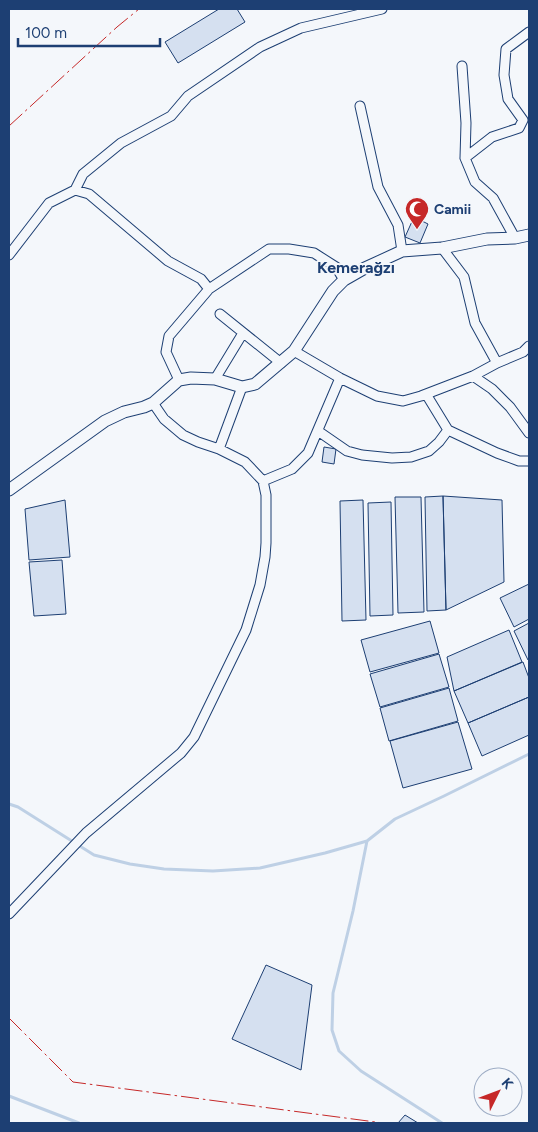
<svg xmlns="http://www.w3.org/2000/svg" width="538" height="1132" font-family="Figtree,sans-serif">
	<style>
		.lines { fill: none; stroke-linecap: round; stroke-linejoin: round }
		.stream { stroke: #bed0e5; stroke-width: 3 }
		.building { fill: #d5e0f0; stroke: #1d3f73 }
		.minor-casing { stroke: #1d3f73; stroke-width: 11 }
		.tertiary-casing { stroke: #1d3f73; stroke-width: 13 }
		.minor { stroke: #f4f7fb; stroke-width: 9 }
		.tertiary { stroke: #f4f7fb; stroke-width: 11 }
		.power { stroke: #c62828; stroke-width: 1; stroke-dasharray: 18 4 2.5 4; stroke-linecap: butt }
		.labels { text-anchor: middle; stroke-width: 4; stroke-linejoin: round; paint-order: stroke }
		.poi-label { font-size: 14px; font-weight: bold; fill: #1d3f73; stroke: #f4f7fb; text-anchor: start }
		.quarter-label { font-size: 16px; font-weight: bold; fill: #1d3f73; stroke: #f4f7fb }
	</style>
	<rect width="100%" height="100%" fill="#f4f7fb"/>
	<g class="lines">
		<path class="stream" d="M9 804 18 807 94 855 130 864 164 869 213 871 260 868 325 853 367 841 395 819 444 796 529 754
			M367 841 353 911 333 993 332 1030 339 1051 361 1071 442 1123
			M9 1096 79 1123"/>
	</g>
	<path class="building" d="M219 9H237L245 22 178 63 165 42Z
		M414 217 428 224 420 243 405 237Z
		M324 447 336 449 334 464 322 462Z
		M443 496 502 500 504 582 446 610Z
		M443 496 446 610 427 611 425 497Z
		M395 497H421L424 612 398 613Z
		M65 500 70 557 29 560 25 509Z
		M363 500 366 620 342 621 340 501Z
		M391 502 393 615 370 616 368 503Z
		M62 560 66 614 34 616 29 562Z
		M529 584V619L514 627 500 598Z
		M430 621 439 653 370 672 361 640Z
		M529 623V659L528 660 514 631Z
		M509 630 522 662 454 691 447 657Z
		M439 654 449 687 380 707 370 674Z
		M523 662 529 678V697L468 723 454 691Z
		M449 688 458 721 389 741 380 708Z
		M529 697V735L482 756 468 723Z
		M458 722 472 769 403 788 390 741Z
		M266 965 312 985 301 1070 232 1039Z
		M405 1115 418 1123H398Z"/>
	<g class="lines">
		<g class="minor-casing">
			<path id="minor" d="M462 66 466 123 465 158
				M360 106 378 187 398 225 402 251
				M75 190 83 174 121 143 171 116 188 96 260 47 301 28 382 9
				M515 238 493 198 475 182 465 158 492 137 519 128 523 120 508 99 504 75 506 49 529 32
				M442 248 464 277 475 323 497 363
				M9 255 49 203 75 190 89 194 168 261 201 279 209 289 169 336 166 352 179 380
				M209 289 269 249H289L314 253 336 267 344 280
				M220 314 281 363
				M294 351 340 378 377 396 403 401 421 396 473 376 492 389 510 407 529 433
				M473 376 497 363 523 352 529 346
				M215 379 243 333
				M426 394 448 430 497 453 519 461H529
				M318 431 347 451 362 455 392 458 411 457 429 451 439 442 448 430
				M219 449 242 387
				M263 481 292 469 308 453 340 378
				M9 914 86 833 181 753 194 737 246 630 260 585 265 557 266 543V495L263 481 245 462 219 449 198 442 183 435 164 419 153 403"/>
		</g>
		<g class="tertiary-casing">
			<path id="tertiary" d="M9 490 105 421 124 412 144 407 153 403 179 380 191 378 215 379 242 387 255 384 294 351 333 291 344 280 365 268 402 251 442 248 487 239 515 238 529 235"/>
		</g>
		<use href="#minor" class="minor"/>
		<use href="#tertiary" class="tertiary"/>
		<path class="power" d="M9 126 117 27 139 9
			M9 1018 73 1082 383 1123"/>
	</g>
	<defs>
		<g id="mosque-pin" transform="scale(1.25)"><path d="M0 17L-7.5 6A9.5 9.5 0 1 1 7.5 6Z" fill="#c62828" stroke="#f4f7fb"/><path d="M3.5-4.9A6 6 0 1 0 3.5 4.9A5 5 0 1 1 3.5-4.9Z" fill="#fff"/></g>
	</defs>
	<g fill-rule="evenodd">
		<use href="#mosque-pin" x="417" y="209"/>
	</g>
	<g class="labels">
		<g class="poi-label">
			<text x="434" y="214">Camii</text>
		</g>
		<g class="quarter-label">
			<text x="356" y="273">Kemerağzı</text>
		</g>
	</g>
	<rect width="538" height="1132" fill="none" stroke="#1d3f73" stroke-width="20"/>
	<g transform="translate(498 1092) rotate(48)"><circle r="24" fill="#f4f7fb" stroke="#9eadc5"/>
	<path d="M0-4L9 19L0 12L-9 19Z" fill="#c62828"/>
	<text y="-8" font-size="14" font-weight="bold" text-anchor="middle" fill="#1d3f73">K</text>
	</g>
	<path d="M18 38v8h142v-8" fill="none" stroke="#1d3f73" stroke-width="2.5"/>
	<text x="25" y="38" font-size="15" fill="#1d3f73" stroke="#f4f7fb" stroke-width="4" paint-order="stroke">100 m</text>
</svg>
